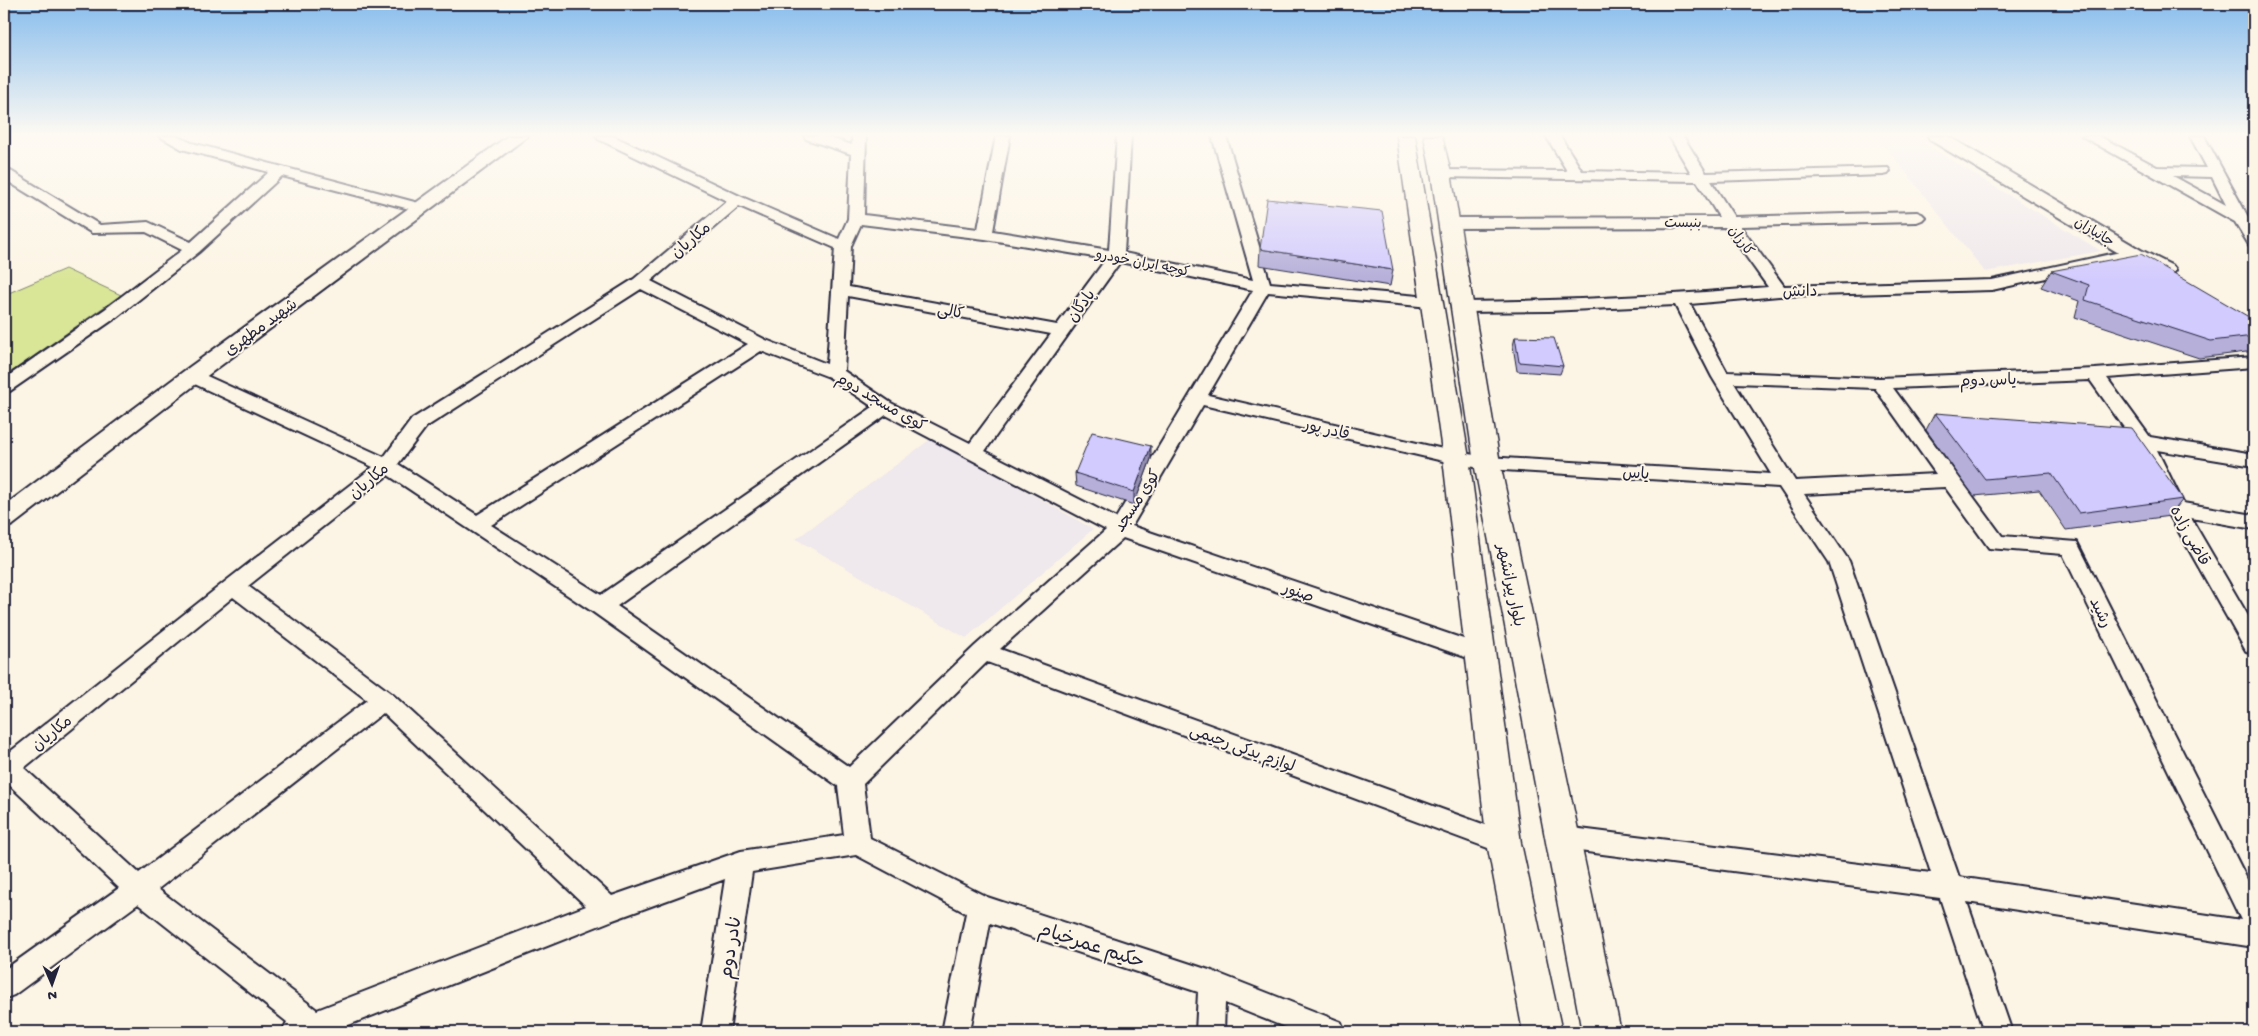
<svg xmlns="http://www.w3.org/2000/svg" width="2258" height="1036" font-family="'Gochi Hand','Playpen Sans Arabic',sans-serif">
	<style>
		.built { fill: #efe8ec }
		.green { fill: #d9e597; stroke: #7e8469 }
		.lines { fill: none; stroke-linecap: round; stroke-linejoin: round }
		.minor-casing { stroke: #22223b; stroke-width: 4 }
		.tertiary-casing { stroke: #22223b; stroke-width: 4 }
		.primary-casing { stroke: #22223b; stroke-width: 3 }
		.minor { fill: #fcf5e5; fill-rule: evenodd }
		.tertiary { fill: #fcf5e5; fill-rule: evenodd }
		.primary { fill: #fcf5e5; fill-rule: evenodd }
		.wall { fill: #b5afda; stroke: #22223b }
		.shaded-wall { fill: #938eb2; stroke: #22223b }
		.building { fill: #d2cbfe; stroke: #22223b }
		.labels { text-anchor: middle; stroke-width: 4; stroke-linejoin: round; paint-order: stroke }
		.far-street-label { font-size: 14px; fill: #22223b; stroke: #fcf5e5 }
		.street-label { font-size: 16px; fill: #22223b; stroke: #fcf5e5 }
		.near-street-label { font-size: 19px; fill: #22223b; stroke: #fcf5e5 }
	</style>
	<rect width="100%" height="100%" fill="#fcf5e5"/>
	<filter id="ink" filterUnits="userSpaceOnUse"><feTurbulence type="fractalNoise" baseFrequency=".02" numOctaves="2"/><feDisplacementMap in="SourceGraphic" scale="10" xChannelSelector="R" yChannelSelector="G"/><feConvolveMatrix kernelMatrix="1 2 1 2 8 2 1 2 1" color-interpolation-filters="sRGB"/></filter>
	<g filter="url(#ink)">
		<path class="built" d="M1877 136H1911L2101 251 1985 272Z
			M932 438 1093 529 966 638 796 539Z"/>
		<path class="green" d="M65 269 121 295 4 377V295Z"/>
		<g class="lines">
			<g class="minor-casing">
				<path id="minor" d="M159 136H176L192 143 426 205 428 208 426 211 421 212 282 176 199 252 117 317 10 391 4 392V379L105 309 182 250 146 232 92 233 4 179V169L9 170 100 225 148 222 191 242 269 172 182 149Z
					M596 136H613L742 197 839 239 848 219 851 154 806 139 804 136H824L852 145V136H866L864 215 978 229 996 136H1010L993 231 1109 250 1117 136H1131L1124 253 1253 280 1212 136H1226L1270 283 1430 297 1436 299 1438 302 1436 305 1430 307 1268 292 1208 395 1456 452 1487 457 1771 474 1712 377 1675 305 1549 311 1462 312 1456 311 1454 307 1456 303 1462 302C1564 301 1666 296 1768 287L1725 227 1448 228 1443 226 1440 223 1443 220 1448 218 1719 217 1697 181 1441 177 1436 176 1434 173 1436 170 1567 171 1546 136H1560L1582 171 1691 173 1669 136H1683L1706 173 1888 168 1890 171 1888 174 1883 175 1711 181 1734 217 1917 212 1922 214 1925 217 1922 220 1917 222 1740 226 1784 286 1992 280 2134 249 2140 251 2142 254 2140 257 1992 290 1779 296 1690 304 1727 372 1880 378 2095 369 2254 357V367L2107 378 2150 437 2254 454V466L2157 450 2183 503 2254 515V529L2191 518 2254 626V653L2246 651 2166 509 2135 443 2090 380 1893 388 2002 536 2077 542 2254 893V947L1967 902 2012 1032H1984L1940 898 1564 849 1555 846 1551 838 1555 830 1564 827 1931 873 1829 562 1779 487 1487 469 1456 464 1203 405 1132 526 1487 647 1490 653 1487 659 1479 662 1471 659 1123 538 1000 649 1513 835 1517 843 1513 851 1504 854 987 662 863 784 870 838 987 897 1212 971 1341 1022 1345 1032H1297L1225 1003 1224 1032H1196L1198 992 990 923 970 1032H942L966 913 856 855 752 872 729 1032H701L725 879 613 920 331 1032H282L287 1022 138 904 14 995 4 999V970L119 888 4 780V754L6 755 226 581 373 467 186 380 183 376 186 372 192 371 198 372 384 457 412 419 634 279 727 201 598 139ZM739 206 835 248 827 364 766 340 651 281ZM861 224 985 239 1106 259 1057 325 849 287 851 246ZM1120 262 1253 290 1116 518 985 451ZM641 289 748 344 477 515 398 464 426 427ZM848 296 1051 334 970 443 891 403 844 371ZM761 351 829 377 873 407 601 595 491 525ZM1734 383 1875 388 1936 474 1795 481ZM886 415 1106 530 975 646 849 767 617 606ZM388 475 593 612 838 786 844 835 741 851 612 896 392 694 248 586ZM1945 487 1989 548 2063 554 2241 920 1959 877 1849 561 1804 494ZM233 597 367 700 139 873 24 768ZM383 713 586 906 317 1010 158 889Z
					M2082 136H2099L2157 167 2207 168 2190 136H2204L2254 228V247L2249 245 2235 222ZM2173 176 2212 177 2226 205Z"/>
			</g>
			<g class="tertiary-casing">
				<path id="tertiary" d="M508 136H528L200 381 13 525 4 528V506L184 371Z
					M1928 136H1948L2141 250 2173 266 2176 270 2173 274 2166 276 2159 274 2127 258 1930 140Z"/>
			</g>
			<g class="primary-casing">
				<path id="primary" d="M1397 136H1415L1469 458 1521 843 1562 1032H1523L1487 843 1443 458Z
					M1424 136H1442L1451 173 1500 463 1621 1032H1582L1474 463 1431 173Z"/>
			</g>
			<use href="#minor" class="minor"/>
			<use href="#tertiary" class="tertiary"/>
			<use href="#primary" class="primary"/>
		</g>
		<path class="wall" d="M1260 249 1393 270 1390 286 1259 265Z
			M2051 271 2254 320V351L2199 358 2075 317 2079 301 2041 287Z
			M1515 337 1563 366 1560 374 1517 371 1513 346Z
			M1935 413 2183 499 2170 516 2066 530 2039 490 1974 496 1926 430Z
			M1151 459 1134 505 1076 486 1075 473Z"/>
		<path class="shaded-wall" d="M1151 446V459L1134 505V492Z"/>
		<path class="building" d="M1267 199 1382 211 1393 270 1260 249Z
			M2141 254 2254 320V336L2211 341 2085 300 2089 285 2051 271Z
			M1515 337 1554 338 1563 366 1519 362Z
			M1935 413 2132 428 2183 499 2079 513 2051 473 1985 479Z
			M1092 432 1151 446 1134 492 1075 473Z"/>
	</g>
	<linearGradient id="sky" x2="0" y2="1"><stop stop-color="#88bded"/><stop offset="0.48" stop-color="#fefaf3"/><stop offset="1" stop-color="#fefaf3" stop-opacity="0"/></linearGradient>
	<rect width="2258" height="281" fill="url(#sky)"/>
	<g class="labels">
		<g class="far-street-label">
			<text x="1683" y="227">بنبست</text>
			<text transform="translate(2095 231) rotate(31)" y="5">جانبازان</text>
			<text transform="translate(1742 240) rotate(54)" y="5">کارزان</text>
			<text transform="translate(1143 262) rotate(11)" y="5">کوچه ایران خودرو</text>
		</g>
		<g class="street-label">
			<text transform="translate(690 239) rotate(-40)" y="6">مکاریان</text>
			<text transform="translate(1800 290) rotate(-2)" y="6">دانش</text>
			<text transform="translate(1080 305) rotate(-54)" y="6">پادگان</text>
			<text transform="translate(951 310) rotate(11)" y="6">کالی</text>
			<text transform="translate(260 326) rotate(-36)" y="6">شهید مطهری</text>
			<text transform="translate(1988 379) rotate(-2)" y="6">یاس دوم</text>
			<text transform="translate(882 401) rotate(30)" y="6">کوی مسجد دوم</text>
			<text transform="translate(1327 428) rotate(13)" y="6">قادر پور</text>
			<text transform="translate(1636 472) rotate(3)" y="6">یاس</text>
			<text transform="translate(368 480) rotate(-40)" y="6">مکاریان</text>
			<text transform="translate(1136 500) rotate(-57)" y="6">کوی مسجد</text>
			<text transform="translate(2191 535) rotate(61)" y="6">قاضی زاده</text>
			<text transform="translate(1512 585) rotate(78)" y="6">بلوار پیرانشهر</text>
			<text transform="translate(1299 591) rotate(19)" y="6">صنور</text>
			<text transform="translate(2102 612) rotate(64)" y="6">رشید</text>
			<text transform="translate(51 732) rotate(-39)" y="6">مکاریان</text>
			<text transform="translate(1243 747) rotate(20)" y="6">لوازم یدکی رحیمی</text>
		</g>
		<g class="near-street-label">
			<text transform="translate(1092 944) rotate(18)" y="7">حکیم عمرخیام</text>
			<text transform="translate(729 947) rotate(-81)" y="7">نادر دوم</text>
		</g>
	</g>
	<rect width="2258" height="1036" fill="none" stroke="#fcf5e5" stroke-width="20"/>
	<rect x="10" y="10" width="2238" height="1016" fill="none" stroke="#22223b" stroke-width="2" filter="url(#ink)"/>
	<g transform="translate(52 984) rotate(178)" stroke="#fcf5e5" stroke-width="4" paint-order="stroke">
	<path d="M0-4L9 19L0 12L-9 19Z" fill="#22223b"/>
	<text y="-8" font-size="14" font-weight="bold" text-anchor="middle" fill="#22223b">N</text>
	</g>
</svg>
